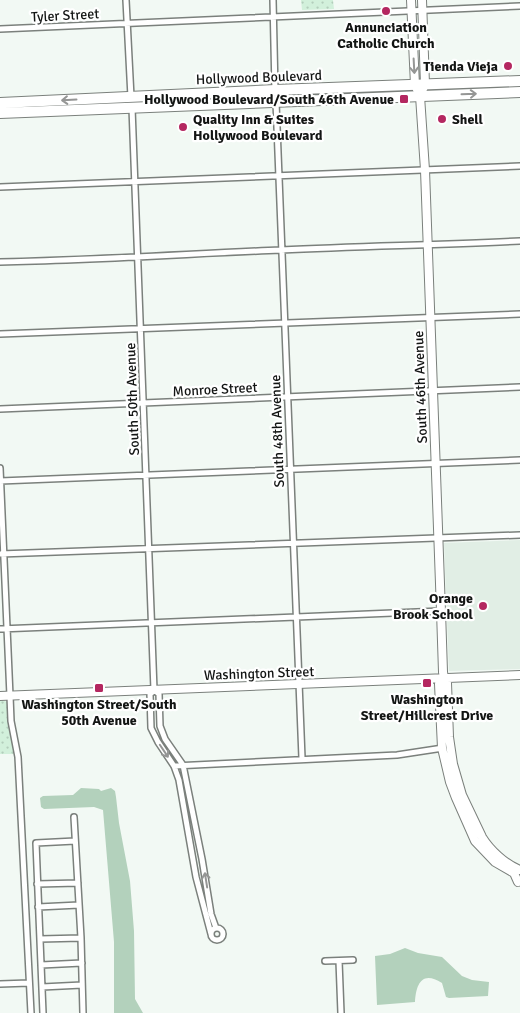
<svg xmlns="http://www.w3.org/2000/svg" width="520" height="1013" font-family="Signika,sans-serif">
	<style>
		.built { fill: #e1eee5 }
		.park { fill: url(#park-dots) }
		.water { fill: #b3d1bc }
		.lines { fill: none; stroke-linecap: round; stroke-linejoin: round }
		.street-casing { stroke: #7b807c; stroke-width: 8 }
		.secondary-casing { stroke: #7b807c; stroke-width: 10 }
		.highway-casing { stroke: #7b807c; stroke-width: 12 }
		.street { stroke: #fff; stroke-width: 5 }
		.secondary { stroke: #fff; stroke-width: 8 }
		.highway { stroke: #fff; stroke-width: 10 }
		.oneway { stroke: #959695 }
		.poi-dot { fill: #b42760; stroke: #fff; stroke-width: 2 }
		.labels { text-anchor: middle; stroke-width: 4.5; stroke-linejoin: round; paint-order: stroke }
		.street-label { font-size: 14px; fill: #131514; stroke: #fff }
		.poi-label { font-size: 14px; font-weight: bold; fill: #131514; stroke: #fff }
	</style>
	<defs>
		<pattern id="park-dots" width="8" height="8" patternUnits="userSpaceOnUse" patternTransform="scale(1.25)"><rect width="8" height="8" fill="#d2f0db"/><path d="M2 2h.1M6 6h.1" fill="none" stroke="#b3cdbb" stroke-width="1.8" stroke-linecap="round"/></pattern>
	</defs>
	<rect width="100%" height="100%" fill="#f2f9f4"/>
	<path class="built" d="M520 540V669L449 671 444 543Z"/>
	<path class="park" d="M301 0H333L334 9 302 10Z
		M0 699 7 702 9 726 16 754H0Z"/>
	<path class="water" d="M81 788 99 789 101 791 111 788 115 791 116 797 119 823 130 881 134 931 135 999 143 1013H114V942L103 810 94 807 44 809 41 807 40 798 43 796 73 795Z
		M405 948 418 953 442 957 462 976 472 980 489 982 488 996 449 998 446 997 442 983C422 970 416 984 415 1002L377 1005 375 956 390 954Z"/>
	<g class="lines">
		<g class="street-casing">
			<path id="street" d="M126 0 131 97
				M273 0 275 90
				M0 29 520 6
				M276 102 302 758
				M132 108 154 690
				M0 187 520 166
				M0 262C94 260 187 254 281 250 361 246 440 245 520 241
				M0 334 520 314
				M0 409 520 387
				M0 468 10 696 11 721 18 757 31 1013
				M0 481 520 460
				M0 554 520 535
				M0 629 441 611
				M154 690 159 694 160 726 165 739 183 765 202 859 211 914 216 928
				M154 691 150 694 151 728 158 742 174 766 179 780 196 877 211 934
				M174 766 397 755 443 748
				M74 817 81 938 83 1013
				M37 884 78 883
				M38 907 79 905
				M211 934a6 6 0 1 1 12 0a6 6 0 1 1-12 0Z
				M40 939 81 938
				M325 961 353 960
				M339 961 341 1013
				M41 965 82 963
				M0 984 29 983
				M42 987 82 985
				M43 1013 36 843 75 841"/>
		</g>
		<g class="secondary-casing">
			<path id="secondary" d="M411 0 415 85 420 96 425 170 441 611 443 672 444 678 447 683 449 737 453 764 462 795 482 837C490 850 505 864 520 870
				M422 0 425 84 423 89
				M444 678 439 684 442 748 450 782 456 798 475 841 495 862 514 873 518 882
				M0 696 520 675"/>
		</g>
		<g class="highway-casing">
			<path id="highway" d="M0 103 275 90 520 81
				M0 113 520 92"/>
		</g>
		<use href="#street" class="street"/>
		<use href="#secondary" class="secondary"/>
		<use href="#highway" class="highway"/>
	</g>
	<defs><path id="oneway-shaft" d="M-6 0H5M1.5-3L5.5 0L1.5 3" fill="none" stroke-width="1.6" stroke-linecap="round" stroke-linejoin="round" transform="scale(1.25)"/></defs>
	<g class="oneway">
		<use href="#oneway-shaft" transform="translate(414 66) rotate(87)"/>
		<use href="#oneway-shaft" transform="translate(469 94) rotate(-2)"/>
		<use href="#oneway-shaft" transform="translate(69 100) rotate(177)"/>
		<use href="#oneway-shaft" transform="translate(164 751) rotate(56)"/>
		<use href="#oneway-shaft" transform="translate(206 880) rotate(-99)"/>
	</g>
	<g class="poi-dot">
		<circle cx="386" cy="11" r="5"/>
		<circle cx="508" cy="66" r="5"/>
		<rect x="399" y="94" width="10" height="10" rx="2.5"/>
		<circle cx="442" cy="119" r="5"/>
		<circle cx="183" cy="127" r="5"/>
		<circle cx="483" cy="606" r="5"/>
		<rect x="422" y="678" width="10" height="10" rx="2.5"/>
		<rect x="94" y="683" width="10" height="10" rx="2.5"/>
	</g>
	<g class="labels">
		<g class="street-label">
			<text transform="translate(65 15) rotate(-3)" y="5">Tyler Street</text>
			<text transform="translate(259 77) rotate(-2)" y="5">Hollywood Boulevard</text>
			<text transform="translate(420 387) rotate(-92)" y="5">South 46th Avenue</text>
			<text transform="translate(215 389) rotate(-3)" y="5">Monroe Street</text>
			<text transform="translate(132 399) rotate(-92)" y="5">South 50th Avenue</text>
			<text transform="translate(277 431) rotate(-92)" y="5">South 48th Avenue</text>
			<text transform="translate(259 673) rotate(-2)" y="5">Washington Street</text>
		</g>
		<g class="poi-label">
			<text x="386" y="32">Annunciation<tspan x="386" dy="16">Catholic Church</tspan></text>
			<text x="498" y="71" text-anchor="end">Tienda Vieja</text>
			<text x="394" y="104" text-anchor="end">Hollywood Boulevard/South 46th Avenue</text>
			<text x="193" y="124" text-anchor="start">Quality Inn &amp; Suites<tspan x="193" dy="16">Hollywood Boulevard</tspan></text>
			<text x="452" y="124" text-anchor="start">Shell</text>
			<text x="473" y="603" text-anchor="end">Orange<tspan x="473" dy="16">Brook School</tspan></text>
			<text x="427" y="704">Washington<tspan x="427" dy="16">Street/Hillcrest Drive</tspan></text>
			<text x="99" y="709">Washington Street/South<tspan x="99" dy="16">50th Avenue</tspan></text>
		</g>
	</g>
</svg>
